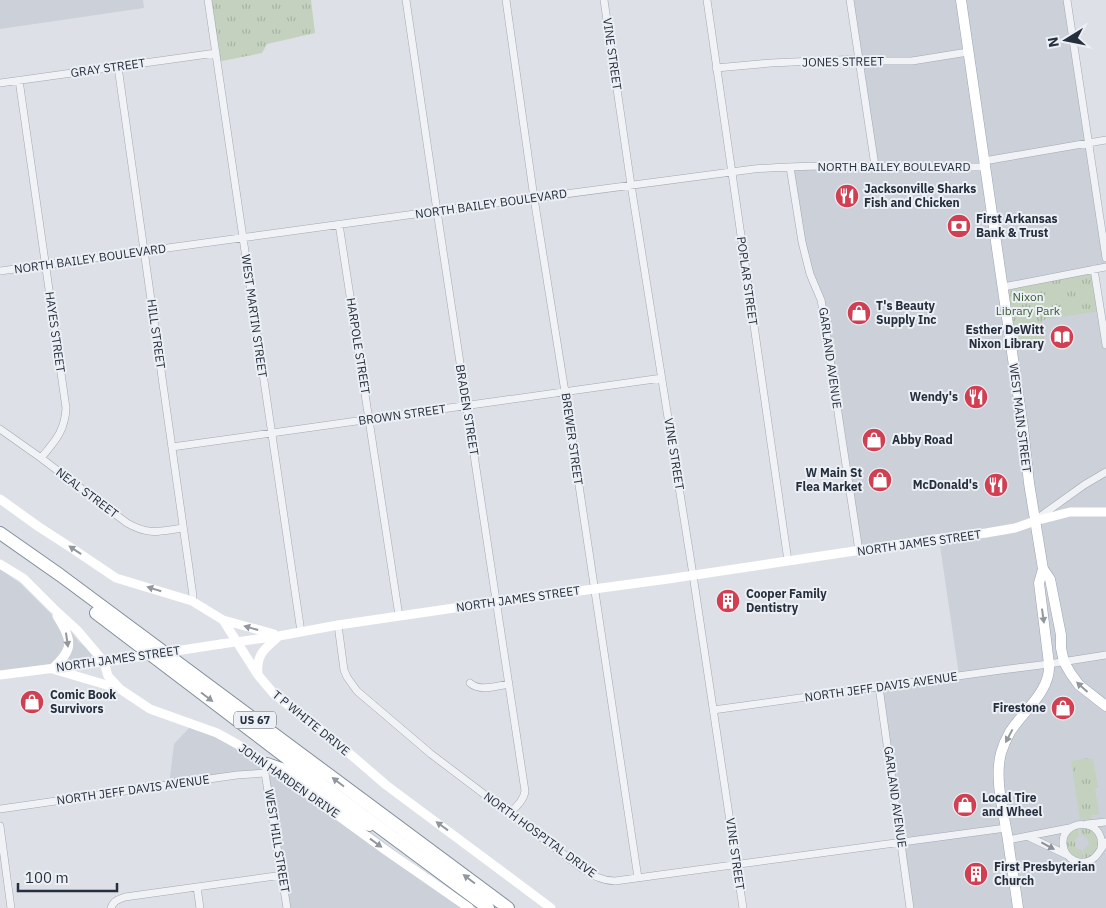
<svg xmlns="http://www.w3.org/2000/svg" width="1106" height="908" font-family="'IBM Plex Sans',sans-serif">
	<style>
		.built { fill: #cbd0d9 }
		.grass { fill: url(#grass-tufts) }
		.lines { fill: none; stroke-linecap: round; stroke-linejoin: round }
		.street-casing { stroke: #a2a8b1; stroke-width: 8 }
		.primary-casing { stroke: #9ca5b3; stroke-width: 11 }
		.highway-casing { stroke: #848e9e; stroke-width: 14 }
		.street { stroke: #f0f2f6; stroke-width: 7 }
		.secondary { stroke: #fff; stroke-width: 9 }
		.primary { stroke: #fff; stroke-width: 10 }
		.highway { stroke: #fff; stroke-width: 12 }
		.secondary-bridge { stroke: #fff; stroke-width: 9 }
		.oneway { fill: #92979e }
		.oneway2 { fill: #8b909a }
		.labels { text-anchor: middle; stroke-width: 4; stroke-linejoin: round; paint-order: stroke }
		.shield { fill: #ecf0f5; stroke: #616975; stroke-width: 1 }
		.shield-label { font-size: 11px; font-weight: bold; fill: #262f3e }
		.street-label { font-size: 12px; fill: #262f3e; stroke: #ecf0f5 }
		.poi-label { font-size: 12px; font-weight: bold; fill: #262f3e; stroke: #ecf0f5; text-anchor: start }
		.park-label { font-size: 12px; fill: #3a5a33; stroke: #ecf0f5 }
	</style>
	<defs>
		<pattern id="grass-tufts" width="24" height="20" patternUnits="userSpaceOnUse" patternTransform="scale(1.25)"><rect width="24" height="20" fill="#c3d1be"/><path d="M3 7l-1-3M5 7V3M7 7l1-3M15 17l-1-3M17 17v-4M19 17l1-3" fill="none" stroke="#a7b4a4"/></pattern>
	</defs>
	<rect width="100%" height="100%" fill="#dde1e7"/>
	<path class="built" d="M0 0H143L144 8 0 29Z
		M850 0H1067L1106 258V267L1095 269 1106 345V908H910L879 687 959 675 939 539 859 551 823 311 810 274 790 167 875 166Z
		M0 569 21 584 52 615 68 628 79 642 104 662 0 675Z
		M190 727 216 735 261 763V772L169 785 174 744Z
		M267 764 370 831 471 908H287Z"/>
	<path class="grass" d="M208 0H311L315 33 267 44 262 53 217 62Z
		M1093 270 1100 311 1042 320 1044 339 1011 346 1003 287Z
		M1088 758V759H1093L1098 788H1095L1099 814 1091 815 1092 822 1088 820 1080 819 1071 761Z
		M1078 827 1079 836 1075 840 1076 848 1082 850 1083 859C1063 855 1060 836 1078 827Z
		M1080 827C1102 830 1105 852 1085 859L1083 850 1089 845 1087 838 1081 835Z"/>
	<g class="lines">
		<g class="street-casing">
			<path id="street" d="M208 0 301 632
				M406 0 437 211 525 791C524 800 516 807 509 814
				M506 0 534 198 565 392 638 878
				M604 0 631 185 693 575 743 908
				M707 0 788 561
				M850 0 875 166
				M1067 0 1106 258
				M118 67 193 596 192 601
				M716 68 771 63 859 59 883 61H912L968 52
				M19 80 66 408C65 431 55 441 41 458
				M0 83 216 53
				M984 161 1106 140
				M790 167 802 242 810 274 821 300 823 311 832 373 859 551
				M339 224 399 616
				M1094 269 1106 345
				M0 271 437 211 754 169C831 163 908 168 985 167
				M1003 287 1106 267
				M0 429 41 458 127 523C150 536 159 531 183 528
				M172 447 662 378
				M1038 518 1084 485 1106 472
				M338 625 344 670 347 677 357 691 431 754 583 869C594 876 603 881 615 881L1006 828
				M470 683C480 692 496 686 509 684
				M879 687 910 908
				M713 710 1001 670 1049 664 1106 655
				M266 769 265 773 287 908
				M0 809 237 775 265 773
				M1087 824 1106 822
				M0 826 11 908
				M1029 837 1067 855
				M1008 840 1069 828
				M1101 848C1106 817 1061 818 1063 844 1064 860 1083 868 1095 857 1099 853 1102 847 1106 842
				M197 887 200 908
				M111 908C113 901 119 899 125 897L283 875"/>
		</g>
		<g class="primary-casing">
			<path id="primary" d="M961 0 1023 428 1029 483 1043 569 1039 583 1049 664C1051 691 1023 711 1010 732 1006 739 1003 746 1001 753 994 779 1004 814 1008 840 1011 863 1015 885 1018 908
				M1043 569 1050 579 1061 635V648L1064 662 1071 674 1079 685 1106 706"/>
		</g>
		<g class="highway-casing">
			<path id="highway" d="M0 533 60 575 508 908
				M96 613 325 787 488 908
				M267 764 287 771 353 819 369 825"/>
		</g>
		<use href="#street" class="street"/>
		<path class="secondary" d="M0 499 39 527 70 547 116 578 192 601 223 620 258 675 274 694 335 741 386 785 551 908
			M0 564 23 578 53 608 77 630 104 662 108 676 120 689 150 709 217 733 237 744 272 767
			M223 620 274 634
			M221 644 279 636 338 625 468 606 668 579 928 540 986 533 1015 528 1035 521 1070 512H1106
			M52 669C75 648 72 641 57 616
			M56 670 120 689
			M0 675 117 660
			M258 675C256 653 265 649 279 636
			M296 785 384 849 469 908"/>
		<use href="#primary" class="primary"/>
		<use href="#highway" class="highway"/>
		<path class="secondary-bridge" d="M117 660 221 644"/>
	</g>
	<defs><path id="oneway-solid" d="M-6-.8H1V-3.2L6.5 0L1 3.2V.8H-6Z" transform="scale(1.25)"/></defs>
	<g class="oneway">
		<use href="#oneway-solid" transform="translate(75 550) rotate(-146)"/>
		<use href="#oneway-solid" transform="translate(154 589) rotate(-163)"/>
		<use href="#oneway-solid" transform="translate(1043 616) rotate(82)"/>
		<use href="#oneway-solid" transform="translate(251 628) rotate(-164)"/>
		<use href="#oneway-solid" transform="translate(67 640) rotate(82)"/>
		<use href="#oneway-solid" transform="translate(1082 687) rotate(-138)"/>
		<use href="#oneway-solid" transform="translate(207 697) rotate(37)"/>
		<use href="#oneway-solid" transform="translate(1009 736) rotate(118)"/>
		<use href="#oneway-solid" transform="translate(338 782) rotate(-143)"/>
		<use href="#oneway-solid" transform="translate(442 826) rotate(-144)"/>
		<use href="#oneway-solid" transform="translate(376 843) rotate(36)"/>
		<use href="#oneway-solid" transform="translate(469 879) rotate(-143)"/>
	</g>
	<use class="oneway2" href="#oneway-solid" transform="translate(1048 846) rotate(28)"/>
	<defs>
		<g id="restaurant-disc" transform="scale(1.25)"><circle r="9.5" fill="#d03f52" stroke="#ecf0f5"/><path d="M-5-6h1v4h1v-4h1v4h1v-4h1v5L-1.5 .5V6h-2V.5L-5-1ZM5-6V6H3V1.5H1.5Q1.5-4 5-6Z" fill="#fff"/></g>
		<g id="bank-disc" transform="scale(1.25)"><circle r="9.5" fill="#d03f52" stroke="#ecf0f5"/><path d="M-6-4H6V4H-6ZM0-2.3a2.3 2.3 0 1 0 0 4.6a2.3 2.3 0 1 0 0-4.6Z" fill="#fff"/></g>
		<g id="shop-disc" transform="scale(1.25)"><circle r="9.5" fill="#d03f52" stroke="#ecf0f5"/><path d="M-5-2.5h2.3a2.7 3.5 0 0 1 5.4 0H5L5.5 6h-11ZM-1.5-2.5h3a1.5 2.3 0 0 0-3 0Z" fill="#fff"/></g>
		<g id="library-disc" transform="scale(1.25)"><circle r="9.5" fill="#d03f52" stroke="#ecf0f5"/><path d="M-6-4Q-3-5.5-.7-3.5V5Q-3 3-6 4ZM6-4Q3-5.5 .7-3.5V5Q3 3 6 4Z" fill="#fff"/></g>
		<g id="building-disc" transform="scale(1.25)"><circle r="9.5" fill="#d03f52" stroke="#ecf0f5"/><path d="M-4-6H4V6H1V3H-1V6H-4ZM-2.5-4.3h1.7v1.8h-1.7ZM.8-4.3h1.7v1.8H.8ZM-2.5-1h1.7V.8h-1.7ZM.8-1h1.7V.8H.8Z" fill="#fff"/></g>
	</defs>
	<g fill-rule="evenodd">
		<use href="#restaurant-disc" x="847" y="196"/>
		<use href="#bank-disc" x="959" y="226"/>
		<use href="#shop-disc" x="859" y="313"/>
		<use href="#library-disc" x="1062" y="337"/>
		<use href="#restaurant-disc" x="976" y="397"/>
		<use href="#shop-disc" x="874" y="440"/>
		<use href="#shop-disc" x="880" y="480"/>
		<use href="#restaurant-disc" x="996" y="485"/>
		<use href="#building-disc" x="728" y="601"/>
		<use href="#shop-disc" x="32" y="702"/>
		<use href="#shop-disc" x="1063" y="708"/>
		<use href="#shop-disc" x="965" y="805"/>
		<use href="#building-disc" x="976" y="874"/>
	</g>
	<g class="labels">
		<rect class="shield" x="234" y="711.5" width="42" height="17" rx="4"/>
		<g class="shield-label">
			<text x="255" y="724">US 67</text>
		</g>
		<g class="street-label">
			<text transform="translate(612 54) rotate(82)" y="4">VINE STREET</text>
			<text transform="translate(843 62) rotate(-1)" y="4">JONES STREET</text>
			<text transform="translate(108 68) rotate(-8)" y="4">GRAY STREET</text>
			<text x="894" y="171">NORTH BAILEY BOULEVARD</text>
			<text transform="translate(491 204) rotate(-8)" y="4">NORTH BAILEY BOULEVARD</text>
			<text transform="translate(90 259) rotate(-8)" y="4">NORTH BAILEY BOULEVARD</text>
			<text transform="translate(747 281) rotate(82)" y="4">POPLAR STREET</text>
			<text transform="translate(254 316) rotate(82)" y="4">WEST MARTIN STREET</text>
			<text transform="translate(55 332) rotate(82)" y="4">HAYES STREET</text>
			<text transform="translate(156 334) rotate(82)" y="4">HILL STREET</text>
			<text transform="translate(358 346) rotate(81)" y="4">HARPOLE STREET</text>
			<text transform="translate(830 358) rotate(82)" y="4">GARLAND AVENUE</text>
			<text transform="translate(467 410) rotate(81)" y="4">BRADEN STREET</text>
			<text transform="translate(402 415) rotate(-8)" y="4">BROWN STREET</text>
			<text transform="translate(1020 418) rotate(83)" y="4">WEST MAIN STREET</text>
			<text transform="translate(572 439) rotate(82)" y="4">BREWER STREET</text>
			<text transform="translate(674 454) rotate(81)" y="4">VINE STREET</text>
			<text transform="translate(87 493) rotate(37)" y="4">NEAL STREET</text>
			<text transform="translate(919 543) rotate(-8)" y="4">NORTH JAMES STREET</text>
			<text transform="translate(518 599) rotate(-8)" y="4">NORTH JAMES STREET</text>
			<text transform="translate(118 659) rotate(-8)" y="4">NORTH JAMES STREET</text>
			<text transform="translate(881 687) rotate(-8)" y="4">NORTH JEFF DAVIS AVENUE</text>
			<text transform="translate(311 723) rotate(39)" y="4">T P WHITE DRIVE</text>
			<text transform="translate(289 781) rotate(35)" y="4">JOHN HARDEN DRIVE</text>
			<text transform="translate(133 790) rotate(-8)" y="4">NORTH JEFF DAVIS AVENUE</text>
			<text transform="translate(895 797) rotate(82)" y="4">GARLAND AVENUE</text>
			<text transform="translate(540 835) rotate(36)" y="4">NORTH HOSPITAL DRIVE</text>
			<text transform="translate(277 841) rotate(81)" y="4">WEST HILL STREET</text>
			<text transform="translate(735 854) rotate(82)" y="4">VINE STREET</text>
		</g>
		<g class="poi-label">
			<text x="864" y="193">Jacksonville Sharks<tspan x="864" dy="14">Fish and Chicken</tspan></text>
			<text x="976" y="223">First Arkansas<tspan x="976" dy="14">Bank &amp; Trust</tspan></text>
			<text x="876" y="310">T's Beauty<tspan x="876" dy="14">Supply Inc</tspan></text>
			<text x="1044" y="334" text-anchor="end">Esther DeWitt<tspan x="1044" dy="14">Nixon Library</tspan></text>
			<text x="958" y="401" text-anchor="end">Wendy's</text>
			<text x="892" y="444">Abby Road</text>
			<text x="862" y="477" text-anchor="end">W Main St<tspan x="862" dy="14">Flea Market</tspan></text>
			<text x="978" y="489" text-anchor="end">McDonald's</text>
			<text x="746" y="598">Cooper Family<tspan x="746" dy="14">Dentistry</tspan></text>
			<text x="50" y="699">Comic Book<tspan x="50" dy="14">Survivors</tspan></text>
			<text x="1046" y="712" text-anchor="end">Firestone</text>
			<text x="982" y="802">Local Tire<tspan x="982" dy="14">and Wheel</tspan></text>
			<text x="994" y="871">First Presbyterian<tspan x="994" dy="14">Church</tspan></text>
		</g>
		<g class="park-label">
			<text x="1028" y="301">Nixon<tspan x="1028" dy="14">Library Park</tspan></text>
		</g>
	</g>
	<g transform="translate(1066 40) rotate(260)" stroke="#ecf0f5" stroke-width="4" paint-order="stroke">
	<path d="M0-4L9 19L0 12L-9 19Z" fill="#262f3e"/>
	<text y="-8" font-size="14" font-weight="bold" text-anchor="middle" fill="#262f3e">N</text>
	</g>
	<path d="M18 883v8h99v-8" fill="none" stroke="#262f3e" stroke-width="2.5"/>
	<text x="25" y="883" font-size="15" fill="#262f3e" stroke="#ecf0f5" stroke-width="4" paint-order="stroke">100 m</text>
</svg>
